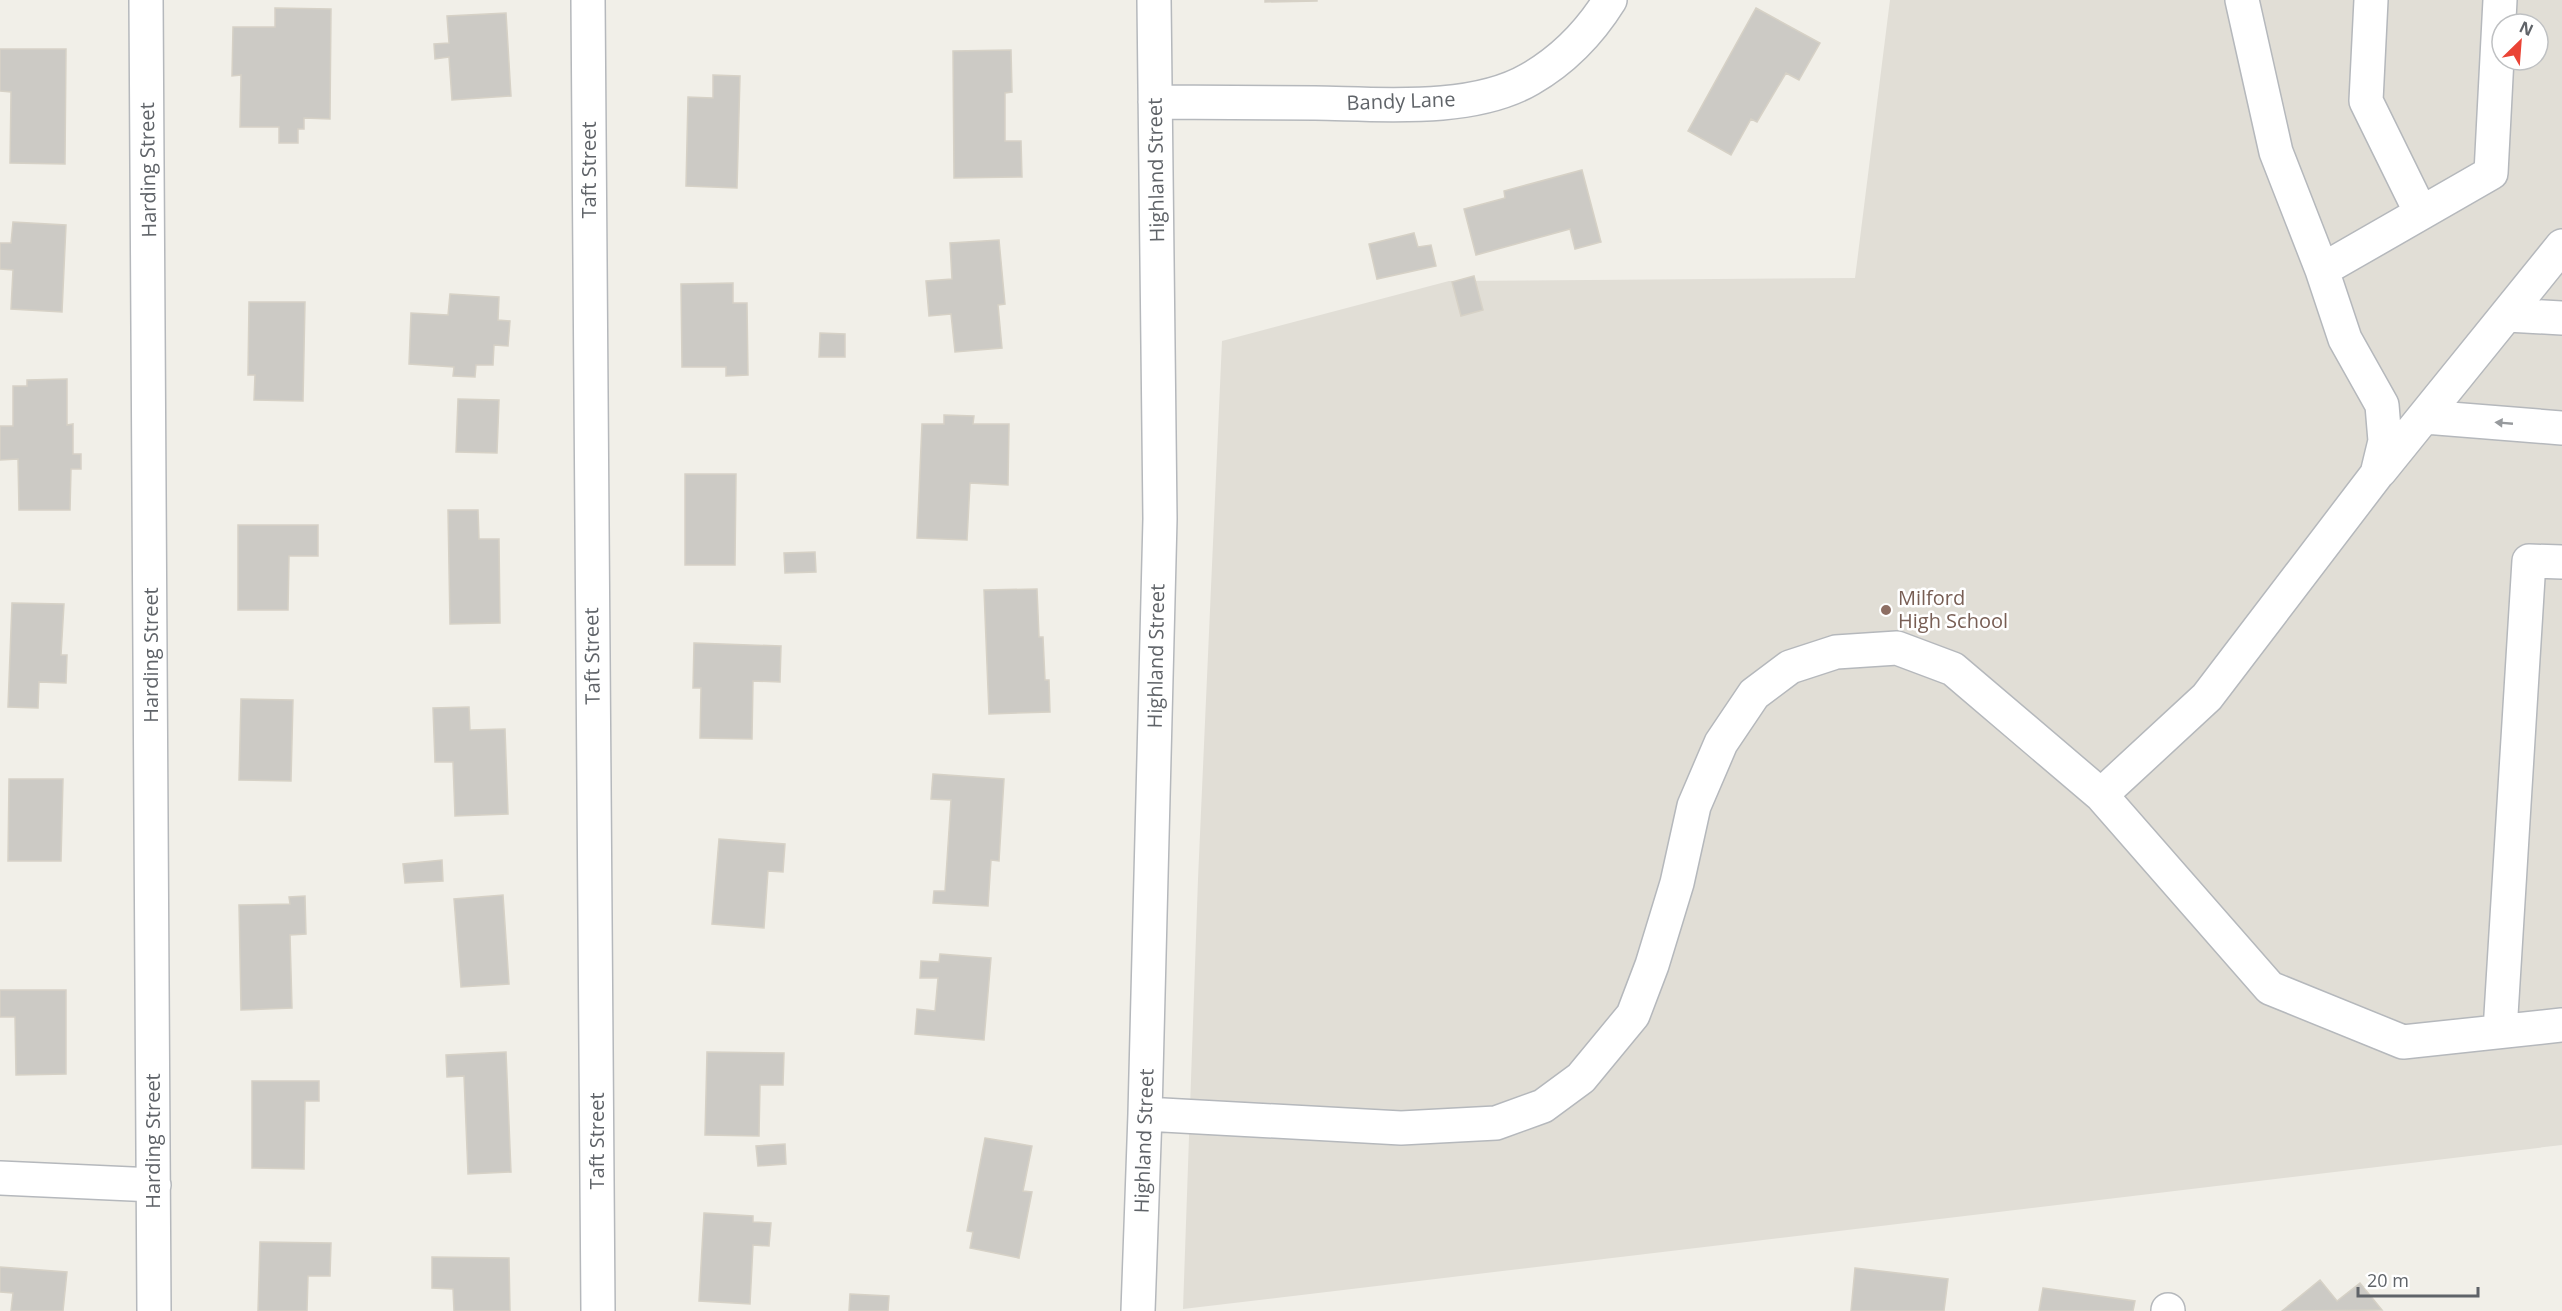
<svg xmlns="http://www.w3.org/2000/svg" width="2562" height="1311" font-family="'Open Sans',sans-serif">
	<style>
		.education { fill: #e1ded6; fill-rule: evenodd }
		.building { fill: #cccac5; stroke: #d6d1c6; stroke-width: 1.5 }
		.lines { fill: none; stroke-linecap: round; stroke-linejoin: round }
		.minor-casing { stroke: #b5b8bc; stroke-width: 36 }
		.minor { stroke: #fff; stroke-width: 33 }
		.oneway { fill: #979a9d }
		.education-dot { fill: #8d6e63; stroke: #fff; stroke-width: 2 }
		.labels { text-anchor: middle; stroke-width: 5; stroke-linejoin: round; paint-order: stroke }
		.street-label { font-size: 20px; fill: #5f6368; stroke: #fff }
		.education-label { font-size: 20px; fill: #785e54; stroke: #fff; text-anchor: start }
	</style>
	<rect width="100%" height="100%" fill="#f1efe8"/>
	<path class="education" d="M1890 0H2562V1145L1183 1309 1198 879 1222 341 1449 281 1855 278ZM2502 24H2538V60H2502Z"/>
	<path class="building" d="M1265 0H1317V1L1265 2Z
		M275 8 331 9 330 119 304 118V129H298V143H279V127H240L241 75 232 76 233 27H275Z
		M1756 8 1820 43 1799 80 1786 73 1757 122 1751 119 1731 155 1688 131Z
		M506 13 511 96 452 100 449 57 435 59 434 44 449 43 447 16Z
		M0 49H66L65 164 10 163 11 92 0 91Z
		M1011 50 1012 92 1005 93V141H1021L1022 177 954 178 953 51Z
		M713 75 740 76 737 188 686 186 688 97 713 98Z
		M1582 170 1601 242 1575 249 1570 229 1476 255 1464 209 1505 198 1504 191Z
		M13 222 66 225 62 312 11 309 13 270 0 269V243H11Z
		M1414 233 1418 247 1431 245 1436 266 1377 279 1369 244Z
		M999 240 1005 304 998 305 1002 348 955 352 951 314 929 316 926 281 952 279 950 243Z
		M1474 276 1483 310 1461 316 1452 282Z
		M733 283V303H747L748 375 726 376V367H682L681 284Z
		M450 294 499 297 498 320 510 321 508 346 494 345 493 365H476L475 377 453 376 454 367 409 364 411 313 448 315Z
		M249 302H305L303 401 254 400 255 375H248Z
		M820 333 845 334V357H819Z
		M67 379V425L73 424V454H81V469H71L70 510H19L18 459 0 460V426H13V386H27V380Z
		M458 399 499 400 497 453 456 452Z
		M944 415 974 416 973 424H1009L1008 485 970 483 967 540 917 538 922 424H944Z
		M685 474H736L735 565H685Z
		M448 510H478L479 539H499L500 623 450 624Z
		M238 525H318V556H289L288 610H238Z
		M815 552 816 572 785 573 784 553Z
		M1037 589 1039 637H1043L1045 680H1049L1050 712 989 714 984 590Z
		M12 603 64 604 61 655H67L66 683 39 682 38 708 8 707Z
		M694 643 781 646 780 682 753 681 752 739 700 738 701 688H693Z
		M241 699 293 700 291 781 239 780Z
		M469 707 470 730 505 729 508 814 455 816 453 762H435L433 708Z
		M933 774 1004 779 999 861 991 860 988 906 933 903 934 891H945L951 800 931 799Z
		M9 779H63L61 861H8Z
		M719 839 785 844 783 872 768 871 764 928 712 924Z
		M442 860 443 881 405 883 403 864Z
		M503 895 509 984 461 987 454 899Z
		M305 896 306 934 290 935 292 1008 241 1010 239 905 290 904 289 897Z
		M940 954 991 958 984 1040 915 1034 917 1009 935 1011 938 978H920L921 961 939 962Z
		M0 990H66V1074L16 1075 15 1017H0Z
		M506 1052 511 1172 468 1174 464 1076 447 1077 446 1055Z
		M707 1052 784 1053 783 1085H760L759 1136 705 1135Z
		M252 1081H319V1101H305L304 1169 252 1168Z
		M985 1138 1032 1146 1023 1191 1032 1192 1019 1258 970 1248 973 1232 967 1231Z
		M785 1144 786 1164 758 1166 756 1146Z
		M704 1213 753 1216V1222L771 1223 769 1246 753 1245 750 1304 699 1301Z
		M260 1242 331 1243 330 1276H308L307 1311H258Z
		M432 1257 509 1258 510 1311H454L453 1289 432 1288Z
		M0 1267 67 1272 63 1311H11L13 1293 0 1292Z
		M1855 1268 1948 1279 1944 1311H1851Z
		M2320 1280 2337 1301 2360 1283 2382 1310 2282 1311Z
		M2043 1288 2135 1301 2133 1311H2039Z
		M850 1294 889 1296 888 1311H849Z"/>
	<g class="lines">
		<g class="minor-casing">
			<path id="minor" d="M146 0 154 1311
				M588 0 598 1311
				M2371 0 2366 101 2421 213
				M1155 102C1208 102 1261 103 1315 103 1380 104 1472 113 1530 79 1563 60 1590 32 1610 0
				M2322 270 2491 173 2500 0
				M2507 315 2562 318
				M2425 417 2562 428
				M2380 471 2562 246
				M2101 795 2270 988 2403 1042 2562 1025
				M2500 1031 2529 561 2562 562
				M1145 1114 1401 1128 1496 1123 1543 1106 1581 1078 1633 1015 1652 965 1677 883 1694 806 1721 743 1754 694 1790 667 1836 652 1897 648 1953 669 2101 795 2207 697 2377 474 2385 441 2382 405 2345 339 2322 270 2276 152 2242 0
				M0 1178 154 1185
				M1138 1311 1145 1114 1160 519 1154 0
				M2168 1311V1310"/>
		</g>
		<use href="#minor" class="minor"/>
	</g>
	<defs><path id="oneway-solid" d="M-6-.8H1V-3.2L6.5 0L1 3.2V.8H-6Z" transform="scale(1.5)"/></defs>
	<use class="oneway" href="#oneway-solid" transform="translate(2504 423) rotate(-175)"/>
	<circle class="education-dot" cx="1886" cy="610" r="6"/>
	<g class="labels">
		<g class="street-label">
			<text transform="translate(1401 101) rotate(-2)" y="7">Bandy Lane</text>
			<text transform="translate(148 170) rotate(-91)" y="7">Harding Street</text>
			<text transform="translate(589 170) rotate(-90)" y="7">Taft Street</text>
			<text transform="translate(1156 170) rotate(-91)" y="7">Highland Street</text>
			<text transform="translate(151 655) rotate(-90)" y="7">Harding Street</text>
			<text transform="translate(592 656) rotate(-91)" y="7">Taft Street</text>
			<text transform="translate(1156 656) rotate(-89)" y="7">Highland Street</text>
			<text transform="translate(153 1141) rotate(-90)" y="7">Harding Street</text>
			<text transform="translate(597 1141) rotate(-90)" y="7">Taft Street</text>
			<text transform="translate(1144 1141) rotate(-88)" y="7">Highland Street</text>
		</g>
		<g class="education-label">
			<text x="1898" y="605">Milford<tspan x="1898" dy="23">High School</tspan></text>
		</g>
	</g>
	<g transform="translate(2520 42) rotate(25)"><circle r="28" fill="#ffffff" stroke="#bfc1c3" stroke-width="1.5"/>
	<path d="M0-4.5L10 22L0 15L-10 22Z" fill="#ea4335"/>
	<text y="-9" font-size="16" font-weight="bold" text-anchor="middle" fill="#5f6368">N</text>
	</g>
	<path d="M2358 1287v9h120v-9" fill="none" stroke="#5f6368" stroke-width="3"/>
	<text x="2367" y="1287" font-size="18" fill="#5f6368" stroke="#ffffff" stroke-width="4.5" paint-order="stroke">20 m</text>
</svg>
